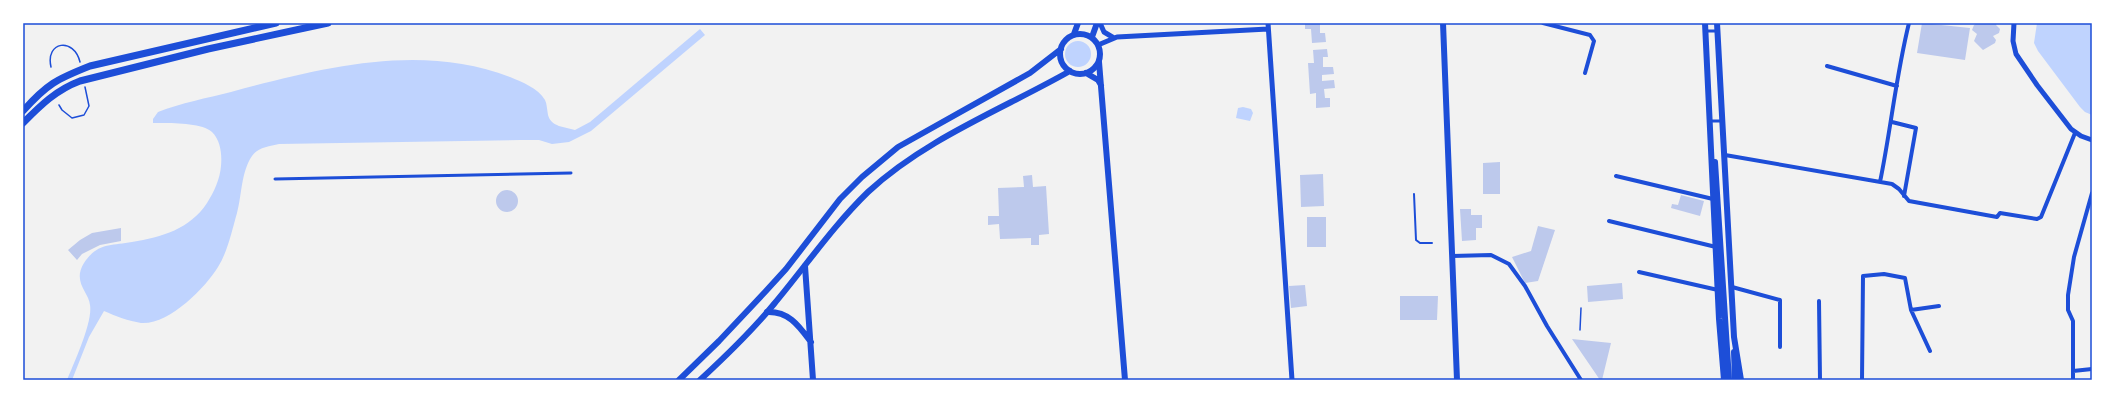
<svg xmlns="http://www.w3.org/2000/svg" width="2115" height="403" font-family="Jost,sans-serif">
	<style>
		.water { fill: #bfd3fe }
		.building { fill: #bdc9ec }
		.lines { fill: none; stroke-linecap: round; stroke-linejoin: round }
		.path { stroke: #1d4ed8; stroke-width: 1.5 }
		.service { stroke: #1d4ed8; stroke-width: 2 }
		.pedestrian { stroke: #1d4ed8; stroke-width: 3 }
		.minor { stroke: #1d4ed8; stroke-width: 4 }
		.tertiary { stroke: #1d4ed8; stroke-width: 5 }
		.secondary { stroke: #1d4ed8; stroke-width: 6 }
		.primary { stroke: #1d4ed8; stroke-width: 6 }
		.trunk { stroke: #1d4ed8; stroke-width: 7 }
		.neatline { fill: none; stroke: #1d4ed8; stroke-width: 1.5 }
	</style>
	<rect width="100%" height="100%" fill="#f2f2f2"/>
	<path class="water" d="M2037 23H2092V115L2085 112 2080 107 2038 51 2034 43Z
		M700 29 705 35 591 131 569 142 552 144 539 140H520L279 144C269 146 257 148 252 156 241 172 242 195 237 213 232 230 228 251 218 267 205 288 169 325 141 323 129 321 115 316 104 311L89 337 72 380H67C74 363 93 322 90 305 89 292 72 282 84 263 98 242 111 246 132 242 162 237 190 229 207 203 214 192 220 179 221 166 222 155 221 141 212 132 201 122 168 123 153 123V119L158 112C181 103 207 98 231 92 320 68 420 42 510 77 522 82 538 88 545 100 547 104 547 110 548 115 551 127 565 127 575 130L590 122Z
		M1065 54a13 13 0 1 1 26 0a13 13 0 1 1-26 0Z
		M1243 107 1251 109 1253 113 1250 121 1236 118 1238 108Z"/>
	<path class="building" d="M1305 23H1320V33H1325L1326 42 1312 43 1311 29H1305Z
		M1922 23 1970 28 1965 60 1917 53Z
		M1978 23H1997L1996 25 2000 29 1999 33 1993 36 1996 40 1995 43 1983 50 1974 41 1977 34 1972 30 1974 25Z
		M1327 49 1328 57H1323V67H1333L1334 74 1322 75V81L1334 80 1335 88 1324 89 1325 98H1330V107L1316 108V93L1310 94 1308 63H1314L1313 50Z
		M1500 162V194H1483V163Z
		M1323 174 1324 206 1301 207 1300 175Z
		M1032 175 1033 187 1046 186 1049 234 1039 235V245H1031V238L1000 239 999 224 988 225V216H999L998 188 1024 187 1023 176Z
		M496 201a11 11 0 1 1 22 0a11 11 0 1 1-22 0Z
		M1681 195 1704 201 1700 216 1671 208 1672 204 1678 205Z
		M1460 209H1471V215H1482V228H1476V240L1462 241Z
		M1307 217H1326V247H1307Z
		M1538 226 1555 230 1538 281 1525 283 1512 257 1531 251Z
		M121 228V241L100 245 82 254 77 260 68 250 80 240 92 233Z
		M1622 283 1623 299 1588 302 1587 286Z
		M1305 285 1307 306 1291 308 1289 286Z
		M1400 296H1438L1437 320H1400Z
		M1572 339 1611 343 1602 380H1600Z"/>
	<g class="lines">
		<path class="path" d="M51 67C45 41 74 37 80 62
			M59 105 62 110 72 118 84 115 89 106 85 87
			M1580 330 1581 308"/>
		<path class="service" d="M1414 194 1416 240 1420 243H1432"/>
		<path class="pedestrian" d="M1706 31H1717
			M1710 121H1722
			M275 179 571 173"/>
		<path class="minor" d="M1543 23 1590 35 1594 41 1585 73
			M1827 66 1897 86
			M1892 122 1916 128 1904 196
			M1725 155 1892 184 1899 189 1909 201 1997 217 2000 213 2037 219 2041 217 2075 133
			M1616 176 1713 199
			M1880 182C1891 129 1896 75 1909 23
			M1609 221 1716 247
			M1452 256 1491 255 1509 264 1525 286 1547 326 1581 380
			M1639 272 1718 290
			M1732 287 1780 300V347
			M1819 301 1820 380
			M1911 310 1939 306
			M2073 371 2092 369
			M1862 380 1863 276 1884 274 1905 278 1911 310 1930 351
			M2073 380V321L2068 310V295L2074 257 2092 193"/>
		<path class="tertiary" d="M1100 23 1104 32 1114 38
			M1268 23 1292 380
			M2014 23 2013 41 2016 54 2037 85 2071 129 2081 136 2092 140
			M1098 45 1117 37 1268 29"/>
		<path class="secondary" d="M1443 23 1457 380
			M1099 62 1125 380
			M1086 73 1098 80 1101 85
			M805 266 813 380
			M767 312C789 311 799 326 811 342"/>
		<path class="primary" d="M1705 23 1719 319 1724 380
			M1717 23 1734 337 1741 380
			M1060 54a20 20 0 1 1 40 0a20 20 0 1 1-40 0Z
			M1074 34 1078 23
			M1092 37 1097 23
			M1715 162 1729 380
			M1734 352 1735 380
			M679 380 719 341 765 292 786 269 840 199 862 177 898 147 1030 73 1061 49
			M700 380C726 356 752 331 774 304 805 267 833 226 868 192 925 139 1003 109 1070 71"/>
		<path class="trunk" d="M23 111C47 84 57 79 90 66L276 23
			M23 123C41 105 56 90 80 81L208 49 328 23"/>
	</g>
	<rect width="2115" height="403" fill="none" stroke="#ffffff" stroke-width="48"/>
	<rect x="24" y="24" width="2067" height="355" class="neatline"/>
</svg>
